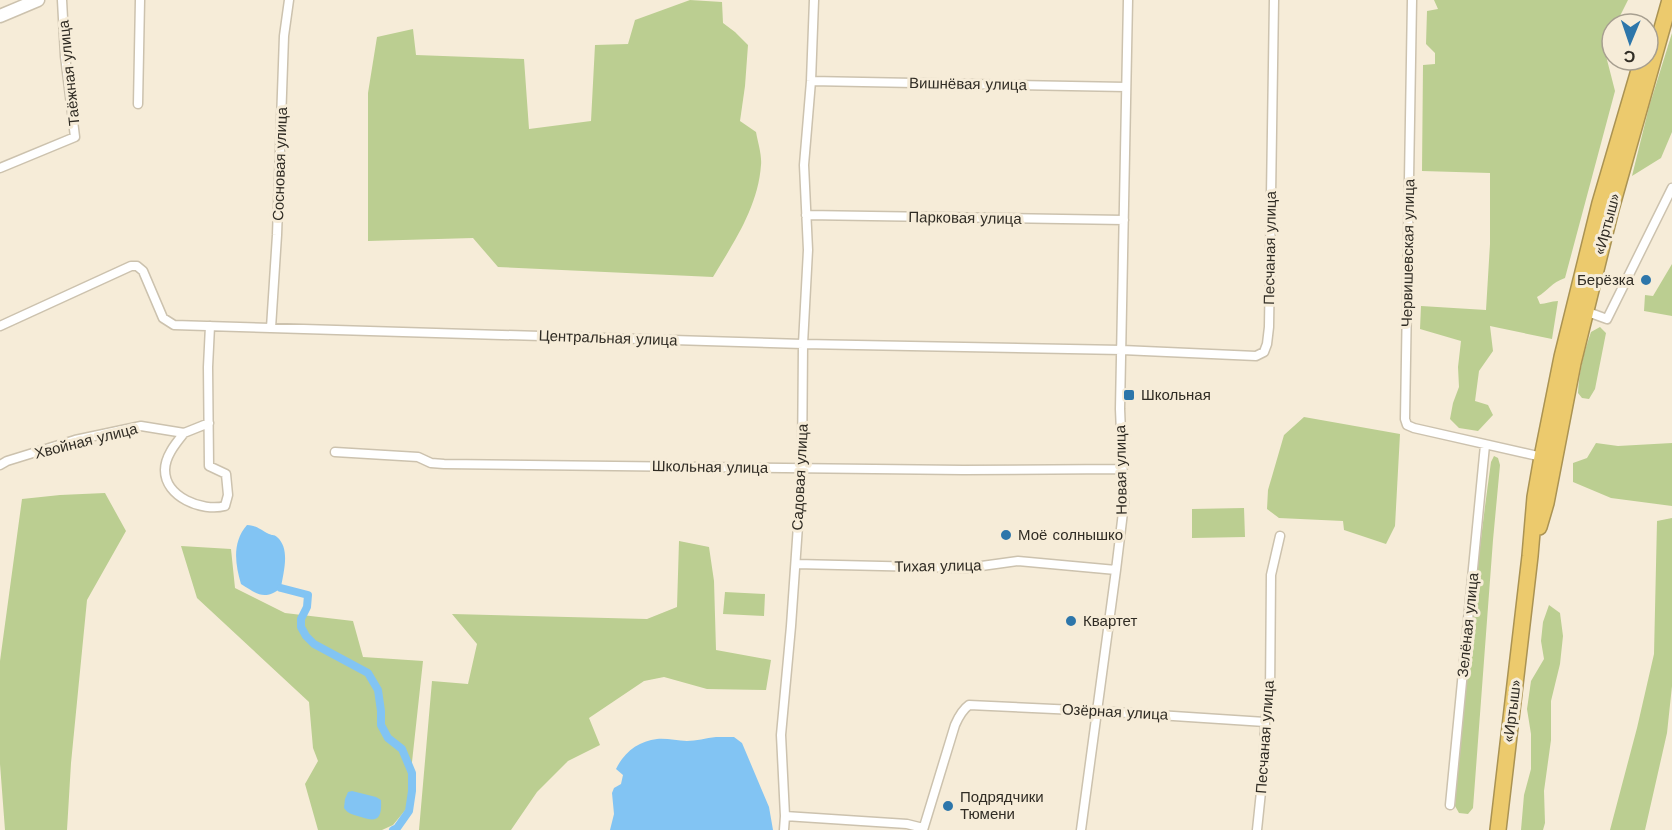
<svg xmlns="http://www.w3.org/2000/svg" width="1672" height="830" font-family="'Work Sans',sans-serif">
	<style>
		.green { fill: #bbce91 }
		.water { fill: #82c4f3 }
		.lines { fill: none; stroke-linecap: round; stroke-linejoin: round }
		.canal { stroke: #82c4f3; stroke-width: 8 }
		.street-casing { stroke: #ccc2ae; stroke-width: 11 }
		.secondary-casing { stroke: #ccc2ae; stroke-width: 15 }
		.highway-casing { stroke: #aa9353; stroke-width: 18 }
		.street { stroke: #fff; stroke-width: 8 }
		.secondary { stroke: #fff; stroke-width: 12 }
		.highway { stroke: #ecca6d; stroke-width: 15 }
		.poi-dot { fill: #2d76aa; stroke: #f6ecd8; stroke-width: 2 }
		.labels { text-anchor: middle; stroke-width: 6; stroke-linejoin: round; paint-order: stroke }
		.street-label { font-size: 15px; fill: #302c24; stroke: #f6ecd8 }
		.poi-label { font-size: 15px; fill: #302c24; stroke: #f6ecd8; text-anchor: start }
	</style>
	<rect width="100%" height="100%" fill="#f6ecd8"/>
	<path class="green" d="M690 0 722 2 723 23 735 32 748 45 745 86 740 121 756 132C758 143 762 155 761 165 758 207 734 242 713 277L498 267 473 238 368 241V93L377 37 413 29 416 55 524 59 529 129 591 121 595 45 628 44 635 20Z
		M1434 0H1628L1616 24H1612V32L1604 48 1615 91 1565 278C1551 283 1549 290 1537 297L1540 304C1546 304 1551 301 1558 301L1552 339 1490 326 1493 351 1479 371 1475 401 1488 405 1493 415 1478 431 1459 428 1450 419 1453 403 1459 387 1458 367 1461 341 1420 329 1421 306 1486 310 1490 244V173L1422 171 1423 65 1435 64V53L1426 44 1427 11 1438 9Z
		M1672 33V132L1661 158 1632 176 1649 107Z
		M1672 264V316L1644 311 1645 295 1653 296Z
		M1600 327 1606 333 1595 389 1589 399 1582 398 1578 393C1579 372 1584 352 1591 332Z
		M1304 417 1400 434 1395 526 1386 544 1344 530 1343 521 1279 518 1267 509 1268 490 1284 435Z
		M1596 443 1618 446 1672 443V506L1611 498 1573 482V463L1587 458Z
		M1494 456 1498 458 1500 465 1493 540 1473 808 1468 814 1459 813 1455 806C1463 691 1475 577 1491 462Z
		M105 493 126 531 87 600 71 763 67 830H5L0 764V661L22 499 60 495Z
		M1244 508 1245 537 1192 538V509Z
		M1672 518V686L1667 733 1645 830H1610L1637 728 1654 654 1657 521Z
		M679 541 709 547 714 581 716 650 771 660 766 690 707 689 664 677 644 681 589 718 600 745 568 761 537 792 511 830H419L432 681 468 684 477 644 452 614 647 619 677 607Z
		M181 546 231 549 235 588 285 613 353 621 363 657 423 661 407 808 393 825 382 830H318L305 784 318 761 313 748 309 702 197 598Z
		M725 592 765 594 764 616 723 614Z
		M1549 605 1560 613 1563 636 1560 664 1551 701V740L1544 791 1545 823 1543 830H1521L1524 795 1531 769V734L1527 709 1531 681 1544 659 1541 641 1543 622Z"/>
	<path class="water" d="M247 525C258 526 259 529 269 534 274 536 273 534 277 537 291 549 283 573 281 588 264 601 257 594 241 584 235 564 232 542 247 525Z
		M716 737H734L742 743 769 807 773 830H610L614 814 612 793 614 788 621 784 623 775 616 769C624 752 639 741 657 739 667 738 677 741 687 741 696 741 706 738 716 737Z
		M352 791 376 797 381 800C382 818 378 823 361 817 354 815 348 814 344 808L345 799 348 792Z"/>
	<g class="lines">
		<path class="canal" d="M281 588 308 595 307 607 301 619V627L306 636 314 644 368 673 378 690 381 711V725L388 738 402 749 412 773V791L409 811 397 828 393 830"/>
		<g class="street-casing">
			<path id="street" d="M814 0 811 81 804 165 808 250 803 344 802 468 791 626 781 735 785 816 907 824 923 828
				M1412 0 1405 419 1407 425 1414 428 1542 457
				M811 81 1126 87
				M138 104 140 0
				M0 168 75 137 65 56 62 0
				M806 215 1124 220
				M1585 311 1607 319 1672 188
				M0 326 131 266H137L143 271 163 318 174 325 803 344 1122 350 1256 356 1264 352 1267 344 1269 327 1274 0
				M271 328 277 235 284 36 289 0
				M184 433C176 443 165 456 165 470 165 497 202 512 225 506L228 495 226 474 209 466 208 367 210 326
				M335 452 418 457 431 463 444 464 963 470 1122 469
				M0 465 7 461 75 440 141 426 184 433 209 423
				M796 564 967 568 1018 561 1116 570
				M1450 805 1485 445
				M784 830 785 816
				M923 830 955 725C958 718 962 710 969 705L1097 711 1265 722
				M1081 830 1116 570 1124 504 1120 409 1128 0
				M1257 830 1264 763 1265 722 1270 694 1271 575 1280 536"/>
		</g>
		<g class="secondary-casing">
			<path id="secondary" d="M0 16 38 0"/>
		</g>
		<g class="highway-casing">
			<path id="highway" d="M1539 527 1546 503 1573 363 1611 209 1670 0
				M1498 830 1530 556 1535 497 1542 457 1562 357 1600 203 1642 60"/>
		</g>
		<use href="#street" class="street"/>
		<use href="#secondary" class="secondary"/>
		<use href="#highway" class="highway"/>
	</g>
	<g class="poi-dot">
		<circle cx="1646" cy="280" r="6"/>
		<rect x="1123" y="389" width="12" height="12" rx="3"/>
		<circle cx="1006" cy="535" r="6"/>
		<circle cx="1071" cy="621" r="6"/>
		<circle cx="948" cy="806" r="6"/>
	</g>
	<g class="labels">
		<g class="street-label">
			<text transform="translate(69 73) rotate(-96)" y="5">Таёжная улица</text>
			<text transform="translate(968 84) rotate(1)" y="5">Вишнёвая улица</text>
			<text transform="translate(280 164) rotate(-88)" y="5">Сосновая улица</text>
			<text transform="translate(965 218) rotate(1)" y="5">Парковая улица</text>
			<text transform="translate(1607 224) rotate(-75)" y="5">«Иртыш»</text>
			<text transform="translate(1270 248) rotate(-89)" y="5">Песчаная улица</text>
			<text transform="translate(1408 253) rotate(-89)" y="5">Червишевская улица</text>
			<text transform="translate(608 338) rotate(2)" y="5">Центральная улица</text>
			<text transform="translate(86 441) rotate(-14)" y="5">Хвойная улица</text>
			<text transform="translate(710 467) rotate(1)" y="5">Школьная улица</text>
			<text transform="translate(1121 470) rotate(-91)" y="5">Новая улица</text>
			<text transform="translate(800 477) rotate(-87)" y="5">Садовая улица</text>
			<text transform="translate(938 566) rotate(-1)" y="5">Тихая улица</text>
			<text transform="translate(1468 625) rotate(-84)" y="5">Зелёная улица</text>
			<text transform="translate(1512 711) rotate(-83)" y="5">«Иртыш»</text>
			<text transform="translate(1115 712) rotate(3)" y="5">Озёрная улица</text>
			<text transform="translate(1265 737) rotate(-86)" y="5">Песчаная улица</text>
		</g>
		<g class="poi-label">
			<text x="1634" y="285" text-anchor="end">Берёзка</text>
			<text x="1141" y="400">Школьная</text>
			<text x="1018" y="540">Моё солнышко</text>
			<text x="1083" y="626">Квартет</text>
			<text x="960" y="802">Подрядчики<tspan x="960" dy="17">Тюмени</tspan></text>
		</g>
	</g>
	<g transform="translate(1630 42) rotate(182)"><circle r="28" fill="#f6ecd8" stroke="#a79f90" stroke-width="1.5"/>
	<path d="M0-4.5L10 22L0 15L-10 22Z" fill="#2d76aa"/>
	<text y="-9" font-size="16" font-weight="bold" text-anchor="middle" fill="#302c24">С</text>
	</g>
</svg>
